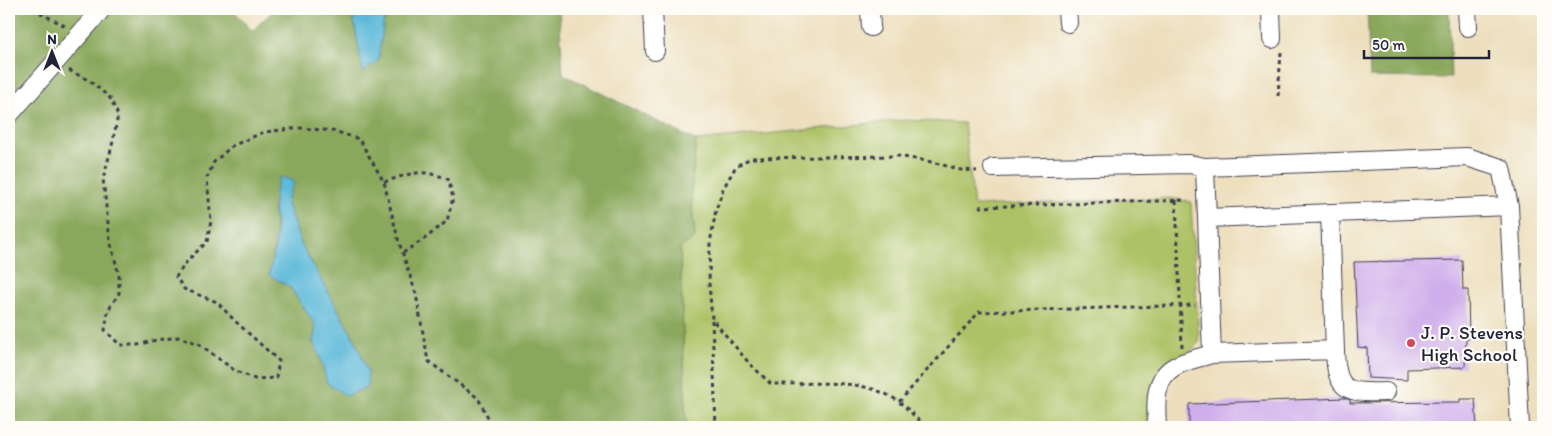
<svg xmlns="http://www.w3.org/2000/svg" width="1552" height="436" font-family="Itim,sans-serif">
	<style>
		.green { fill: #adc266; stroke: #687250 }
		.forest { fill: #8aa85b; stroke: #56654b; fill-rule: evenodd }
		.water { fill: #5ab8d8; stroke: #3e6d8a }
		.building { fill: #cfaeeb }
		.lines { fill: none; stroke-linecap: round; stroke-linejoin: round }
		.minor-casing { stroke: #403e4e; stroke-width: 20 }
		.path { stroke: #403e4e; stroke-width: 3; stroke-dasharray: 4 4; stroke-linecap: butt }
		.minor { stroke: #fff; stroke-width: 18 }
		.poi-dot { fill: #d1495b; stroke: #fdfcf7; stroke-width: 2 }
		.labels { text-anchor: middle; stroke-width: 4.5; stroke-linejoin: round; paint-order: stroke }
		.poi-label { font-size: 19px; fill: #22223b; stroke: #fdfcf7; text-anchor: start }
	</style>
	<rect width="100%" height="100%" fill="#fdfcf7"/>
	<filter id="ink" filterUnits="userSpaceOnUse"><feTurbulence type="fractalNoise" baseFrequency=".02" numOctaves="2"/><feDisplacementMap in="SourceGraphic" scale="10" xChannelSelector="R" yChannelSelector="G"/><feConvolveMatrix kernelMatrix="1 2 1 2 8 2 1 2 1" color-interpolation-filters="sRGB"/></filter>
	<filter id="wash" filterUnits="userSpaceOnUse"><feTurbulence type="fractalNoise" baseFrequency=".0096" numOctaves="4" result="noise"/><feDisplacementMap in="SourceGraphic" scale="20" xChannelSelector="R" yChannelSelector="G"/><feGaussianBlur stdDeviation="1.12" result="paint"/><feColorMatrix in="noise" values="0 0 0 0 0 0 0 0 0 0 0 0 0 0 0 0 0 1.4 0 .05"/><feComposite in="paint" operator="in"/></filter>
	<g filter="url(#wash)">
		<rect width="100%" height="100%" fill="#eddfbd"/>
		<path class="green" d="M904 120 964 123 974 206 1170 198 1191 202 1199 343 1149 390 1151 427H686L680 248 695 237 691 192 696 141Z"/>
		<path class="forest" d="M9 9H232L252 31 275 9H352L363 72 378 60 384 20 398 9H559L563 74 696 141 691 192 695 238 680 248 686 427H9ZM286 201 301 244 356 342 327 383 319 354 313 342 316 326 290 287 269 275 276 239 273 204Z
			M1367 9H1449L1451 78 1370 77Z"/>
		<path class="water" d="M352 9H398L384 20 378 61 363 72Z
			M280 177 294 181 286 201 301 244 356 342 368 373 367 387 347 396 327 383 319 354 313 342 316 326 290 287 269 275C271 263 275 251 276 240 277 216 269 201 280 177Z"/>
		<g id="blocks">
			<path class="building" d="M1462 260 1463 290H1468L1469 339H1466L1465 367 1407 369V380L1368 378 1367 348 1358 347 1354 262Z
				M1345 398 1350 400V403L1460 402V399H1475L1477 427H1189V404Z"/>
		</g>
	</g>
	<g filter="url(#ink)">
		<use href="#blocks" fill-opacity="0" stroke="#403e4e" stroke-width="1"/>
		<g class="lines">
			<g class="minor-casing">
				<path id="minor" d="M653 9 655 51
					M870 9 871 27
					M1067 9 1068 23
					M1271 9 1272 39
					M1467 9 1468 27
					M9 115 102 9
					M1205 167 1207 218
					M993 168 1189 164 1205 167 1467 157 1501 168 1509 206
					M1335 350C1336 392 1347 393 1386 392
					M1212 354 1335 350 1330 213
					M1157 427C1156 407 1153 379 1174 367 1185 360 1200 358 1212 354L1207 218 1509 206 1520 427"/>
			</g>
			<path class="path" d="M33 9 65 26
				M69 70 90 81 110 98 118 115 112 146 103 179 110 241 119 275V293L108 311 105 330 120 345H138L156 340 178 337 199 344 234 370 255 379 276 378 279 361 235 321 217 302 184 289 176 277 188 260 207 242 211 221 207 178 214 162 232 146 264 132 300 128 334 131 359 139 384 182 398 239 416 294 428 361 478 398 493 427
				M1278 96 1281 52
				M384 182C412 173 420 168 448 179L453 198 447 221 427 237 403 253
				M1176 200 1182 347
				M979 207 1187 200
				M712 320 716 427
				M899 402 979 312 1195 305
				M925 427C918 420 911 412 903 405 867 375 814 385 771 384L749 363 712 319 709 283 710 243 716 210 723 189 736 166 751 158 898 156 932 162 961 170 977 171"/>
			<use href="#minor" class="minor"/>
		</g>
	</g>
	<circle class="poi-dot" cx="1411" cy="343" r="5"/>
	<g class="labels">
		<g class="poi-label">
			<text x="1421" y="339">J. P. Stevens<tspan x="1421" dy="22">High School</tspan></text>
		</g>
	</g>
	<rect width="1552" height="436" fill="none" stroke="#fdfcf7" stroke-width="30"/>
	<g transform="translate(52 52)" stroke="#fdfcf7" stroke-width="4" paint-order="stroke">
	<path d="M0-4L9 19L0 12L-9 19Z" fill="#22223b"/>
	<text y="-8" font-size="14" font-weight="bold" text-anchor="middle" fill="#22223b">N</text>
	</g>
	<path d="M1364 50v8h125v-8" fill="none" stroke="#22223b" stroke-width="2.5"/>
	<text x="1372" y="50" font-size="15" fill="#22223b" stroke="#fdfcf7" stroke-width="4" paint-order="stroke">50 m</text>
</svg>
